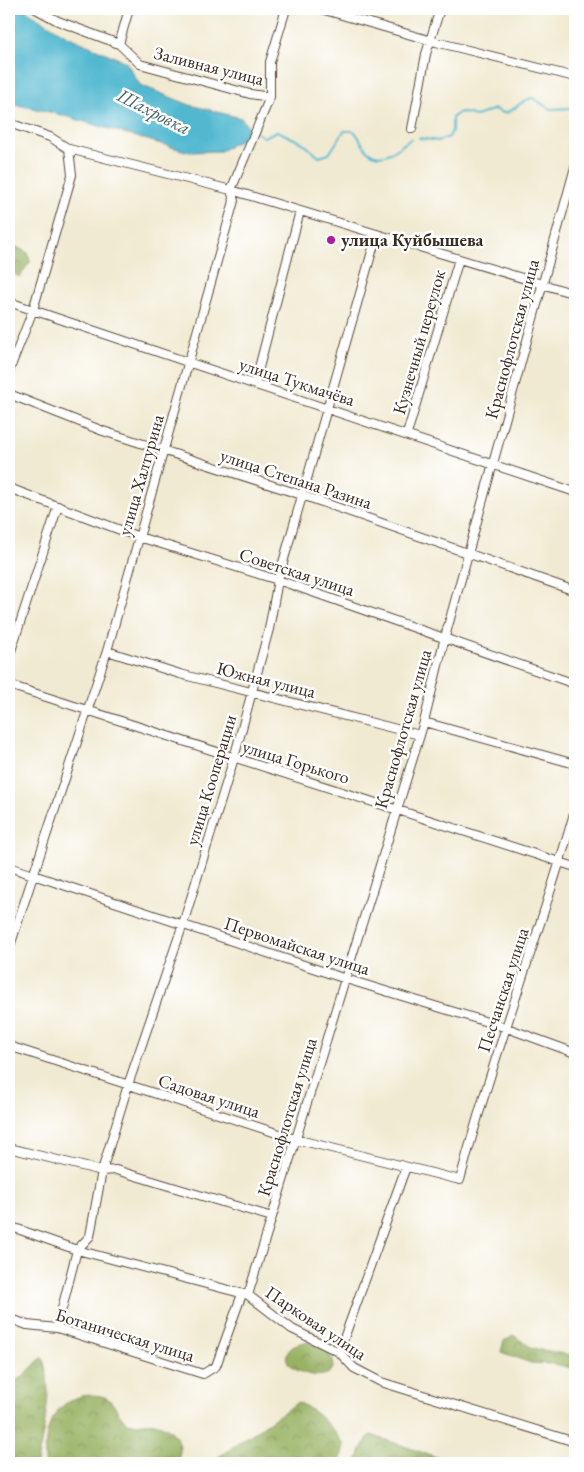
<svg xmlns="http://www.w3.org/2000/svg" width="584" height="1472" font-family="'EB Garamond',serif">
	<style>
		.forest { fill: url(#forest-crowns); stroke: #6a6e41 }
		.water { fill: #51b8d0; stroke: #467177 }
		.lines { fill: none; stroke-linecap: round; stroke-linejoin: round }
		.stream { stroke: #51b8d0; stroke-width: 2 }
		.minor-casing { stroke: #564739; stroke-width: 10 }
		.minor { stroke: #fff; stroke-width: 8 }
		.poi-dot { fill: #b5179e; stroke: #fff; stroke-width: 2 }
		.labels { text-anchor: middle; stroke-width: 5; stroke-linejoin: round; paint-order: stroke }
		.street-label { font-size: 18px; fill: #3b2a1e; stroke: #fff }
		.poi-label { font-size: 18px; font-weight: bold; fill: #3b2a1e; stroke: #fff; text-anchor: start }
		.water-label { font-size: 19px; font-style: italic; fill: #446365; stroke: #fff }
	</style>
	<defs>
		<pattern id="forest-crowns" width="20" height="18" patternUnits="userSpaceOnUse" patternTransform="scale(1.25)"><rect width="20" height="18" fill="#98b264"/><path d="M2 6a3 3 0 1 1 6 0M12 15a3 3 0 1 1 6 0" fill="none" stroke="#7d9152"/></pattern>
	</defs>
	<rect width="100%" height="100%" fill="#fff"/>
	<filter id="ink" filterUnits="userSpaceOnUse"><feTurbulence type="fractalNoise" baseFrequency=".02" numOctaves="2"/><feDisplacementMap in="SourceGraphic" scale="10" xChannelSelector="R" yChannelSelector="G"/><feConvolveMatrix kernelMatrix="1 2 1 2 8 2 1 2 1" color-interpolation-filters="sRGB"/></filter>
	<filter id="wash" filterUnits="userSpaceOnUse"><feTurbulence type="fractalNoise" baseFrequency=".0096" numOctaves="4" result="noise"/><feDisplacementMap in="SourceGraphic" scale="20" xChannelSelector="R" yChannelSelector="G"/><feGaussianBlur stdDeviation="1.12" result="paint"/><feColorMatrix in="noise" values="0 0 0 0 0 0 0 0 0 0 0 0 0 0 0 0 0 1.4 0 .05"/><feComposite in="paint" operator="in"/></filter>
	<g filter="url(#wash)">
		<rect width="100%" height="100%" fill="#f1ead2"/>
		<path class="forest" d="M9 243 28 253 30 262 19 277 14 274 12 261 9 259Z
			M513 1335 532 1348 575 1356V1369L555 1364 531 1363 501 1352 504 1341Z
			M305 1342C343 1349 343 1385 304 1373 297 1370 291 1369 288 1362 282 1351 296 1344 305 1342Z
			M42 1357C55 1389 43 1430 37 1463H9V1384L23 1377Z
			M81 1396C116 1392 109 1404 127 1423 138 1426 149 1420 158 1424 176 1429 186 1447 176 1463L156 1460 143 1463H45C44 1433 50 1406 81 1396Z
			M298 1402C318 1412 332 1427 344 1445L340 1463H210Z
			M371 1435 454 1463H356L363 1445Z"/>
		<path class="water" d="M9 9H24L67 36 126 62 140 85 190 105 241 118 250 129 240 140 221 151 189 152 54 113 9 103Z"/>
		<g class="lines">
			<path class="stream" d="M257 133 264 137 277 131 303 143 319 157 329 154 344 131H354C360 137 362 146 368 151 382 164 399 147 411 139
				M419 138 438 141 449 137 452 131V118L460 112 476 116 495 109C511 121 516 100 533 98L550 109 575 108"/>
		</g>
	</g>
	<g filter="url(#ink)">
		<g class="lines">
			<g class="minor-casing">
				<path id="minor" d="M36 9 58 21 119 44 140 64 250 94 270 97
					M321 9 432 41 575 77
					M119 44 129 9
					M9 123 50 137 69 149 231 190 575 294
					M412 129 426 54 440 9
					M9 302 575 492
					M9 371 33 310 72 175 69 149
					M255 383 300 211
					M9 394 103 431 302 495 575 591
					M407 434 459 259
					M9 488 139 537 278 580 575 684
					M107 651 180 674 420 735
					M9 657 58 506
					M9 685 575 867
					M424 722 575 764
					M9 867 346 979 507 1028 575 1053
					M9 949 107 651 234 201 231 190 270 97V62L286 9
					M9 1046 295 1139 460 1180C493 1055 540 934 575 810
					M9 1148 102 1171 116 1170 272 1217
					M9 1226 77 1250 248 1295 292 1329 339 1352 354 1368 381 1382 575 1442
					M248 1295 424 722 445 637 575 167
					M9 1318 27 1325 57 1328 203 1374 216 1366 242 1294
					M57 1328 77 1250 90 1236 102 1171 128 1085 183 924 234 758 269 629 278 580 377 234
					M339 1352 406 1167"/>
			</g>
			<use href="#minor" class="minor"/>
		</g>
	</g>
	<circle class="poi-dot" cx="331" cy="240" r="5"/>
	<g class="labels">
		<g class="street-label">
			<text transform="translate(209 66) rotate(14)" y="6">Заливная улица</text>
			<text transform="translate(512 339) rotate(-75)" y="6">Краснофлотская улица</text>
			<text transform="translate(419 342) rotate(-74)" y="6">Кузнечный переулок</text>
			<text transform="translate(297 382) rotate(18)" y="6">улица Тукмачёва</text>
			<text transform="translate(141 475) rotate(-74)" y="6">улица Халтурина</text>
			<text transform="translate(296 479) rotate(18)" y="6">улица Степана Разина</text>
			<text transform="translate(297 572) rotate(18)" y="6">Советская улица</text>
			<text transform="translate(266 680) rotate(14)" y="6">Южная улица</text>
			<text transform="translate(403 729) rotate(-74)" y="6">Краснофлотская улица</text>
			<text transform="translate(296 762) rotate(17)" y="6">улица Горького</text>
			<text transform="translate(211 780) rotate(-73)" y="6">улица Кооперации</text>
			<text transform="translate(297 946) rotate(18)" y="6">Первомайская улица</text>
			<text transform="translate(503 990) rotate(-72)" y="6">Песчанская улица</text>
			<text transform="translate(209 1096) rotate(18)" y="6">Садовая улица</text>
			<text transform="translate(287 1117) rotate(-73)" y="6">Краснофлотская улица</text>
			<text transform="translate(316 1323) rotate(34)" y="6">Парковая улица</text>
			<text transform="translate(125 1335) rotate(17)" y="6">Ботаническая улица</text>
		</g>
		<g class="poi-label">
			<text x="341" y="246">улица Куйбышева</text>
		</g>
		<g class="water-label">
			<text transform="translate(154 111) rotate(27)" y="7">Шахровка</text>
		</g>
	</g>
	<rect width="584" height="1472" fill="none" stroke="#fff" stroke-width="30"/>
</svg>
